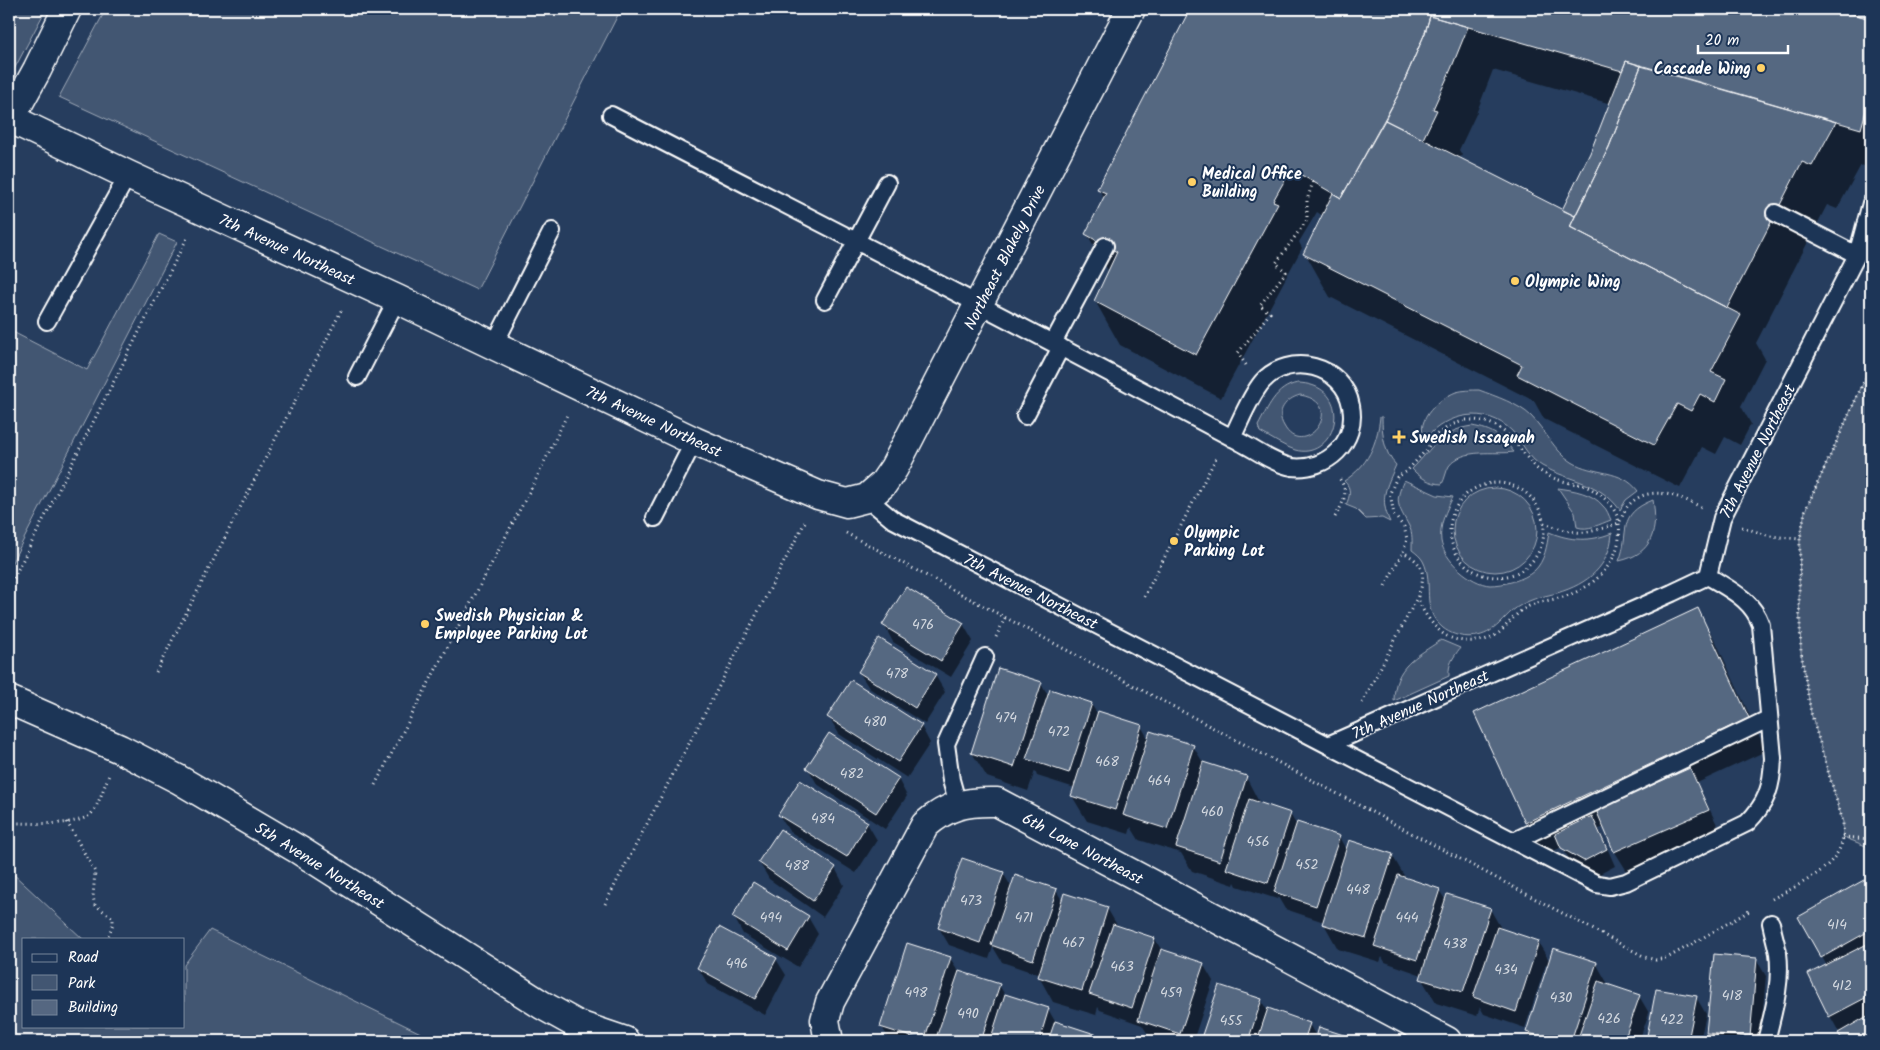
<svg xmlns="http://www.w3.org/2000/svg" width="1880" height="1050" font-family="Kalam,sans-serif">
	<style>
		.green { fill: #425672; stroke: #a0aab8; fill-rule: evenodd }
		.shadow { fill: #0007; fill-rule: evenodd }
		.building { fill: #556781; stroke: #fff }
		.lines { fill: none; stroke-linecap: round; stroke-linejoin: round }
		.lane-casing { stroke: #fff; stroke-width: 20 }
		.street-casing { stroke: #fff; stroke-width: 31 }
		.secondary-casing { stroke: #fff; stroke-width: 31 }
		.path { stroke: #fff; stroke-width: 3; stroke-dasharray: 1 4; stroke-linecap: butt }
		.lane { stroke: #1d3557; stroke-width: 16 }
		.street { stroke: #1d3557; stroke-width: 28 }
		.secondary { stroke: #1d3557; stroke-width: 28 }
		.poi-dot { fill: #ffd166; stroke: #1d3557; stroke-width: 2 }
		.labels { text-anchor: middle; stroke-width: 4; stroke-linejoin: round; paint-order: stroke }
		.number-label { font-size: 14px; fill: #d4d9e0 }
		.poi-label { font-size: 16px; font-weight: bold; fill: #fff; stroke: #1d3557; text-anchor: start }
		.street-label { font-size: 16px; fill: #fff; stroke: #1d3557 }
	</style>
	<rect width="100%" height="100%" fill="#263d5e"/>
	<filter id="ink" filterUnits="userSpaceOnUse"><feTurbulence type="fractalNoise" baseFrequency=".02" numOctaves="2"/><feDisplacementMap in="SourceGraphic" scale="10" xChannelSelector="R" yChannelSelector="G"/><feConvolveMatrix kernelMatrix="1 2 1 2 8 2 1 2 1" color-interpolation-filters="sRGB"/></filter>
	<g filter="url(#ink)">
		<path class="green" d="M9 9H46L9 79Z
			M106 9H621L477 290 59 97Z
			M159 234 177 242 9 568V330L87 370Z
			M1871 366V848L1843 837V822L1811 713 1801 652 1799 597 1800 539 1805 511Z
			M1298 383C1357 385 1337 462 1295 450 1283 446 1271 438 1260 432L1258 426C1268 408 1275 387 1298 383ZM1300 395C1350 403 1303 462 1284 426 1275 411 1286 399 1300 395Z
			M1479 390C1495 396 1519 404 1531 416 1545 430 1555 452 1572 462 1593 475 1622 469 1638 491L1626 500 1620 510C1599 481 1571 482 1542 466 1528 458 1523 443 1512 431 1486 405 1447 413 1425 439 1414 420 1440 398 1456 392 1463 390 1472 390 1479 390Z
			M1380 417H1382C1382 434 1384 453 1396 465 1386 488 1379 498 1390 522L1382 518 1366 519 1356 509 1346 505C1350 496 1352 488 1344 481 1368 466 1377 444 1380 417Z
			M1472 426C1493 430 1500 435 1514 452 1495 455 1463 447 1449 466 1446 471 1445 479 1442 484 1431 484 1419 477 1412 469 1433 448 1439 431 1472 426Z
			M1404 480 1437 495 1453 497C1446 511 1439 524 1441 541 1444 560 1471 584 1490 585 1504 585 1524 580 1534 571 1545 561 1547 545 1549 532 1571 541 1590 542 1612 533 1610 566 1588 584 1557 593 1545 596 1533 598 1521 605 1508 612 1503 622 1493 629 1479 640 1457 639 1443 628 1419 608 1435 584 1423 561 1421 557 1416 553 1412 550 1412 542 1413 533 1409 526 1398 505 1394 503 1404 480Z
			M1453 530a42 42 0 1 1 84 0a42 42 0 1 1-84 0Z
			M1558 488C1573 490 1593 493 1603 506 1607 509 1609 516 1611 520 1600 524 1588 531 1577 527L1575 513Z
			M1653 500C1658 530 1653 554 1619 561 1631 532 1615 515 1653 500Z
			M1441 640 1460 648C1453 658 1448 664 1449 676L1394 701C1394 666 1416 657 1441 640Z
			M9 870 83 939H24V1026H184V965L210 930 437 1041H9Z"/>
		<path class="shadow" d="M1191 9H1871V168L1861 165 1837 209 1827 205 1756 343 1765 359 1741 406 1751 424 1740 445 1725 437 1716 454 1702 447 1680 488 1544 419 1534 401 1330 297 1305 253 1323 216 1317 212 1299 242 1302 248 1221 398 1120 345 1095 301 1109 272 1087 234 1104 199 1099 189ZM1493 70 1611 104 1591 154 1563 211 1459 159 1462 155 1459 150 1476 114Z
			M1697 610 1716 642 1766 751 1697 783 1722 835 1630 876 1615 852 1605 827 1599 829 1615 866 1594 877 1572 864 1562 847 1545 855 1526 823 1475 714Z
			M963 624 973 641 951 677 893 642 884 625Z
			M879 640 935 675 945 692 925 724 869 688 859 672Z
			M1041 683 1049 697 1091 704 1098 715 1141 726 1149 740 1193 746 1204 764 1246 777 1260 804 1290 814 1297 826 1339 837 1347 851 1392 855 1406 879 1439 890 1446 901 1490 909 1502 930 1538 942 1550 962 1596 963 1609 986 1639 996 1649 1013 1639 1041H1533L1527 1032 1549 965 1546 964 1525 1028 1484 1014 1480 1007 1477 1016 1436 1003 1421 978 1422 975 1385 962 1382 957 1380 962 1338 949 1324 924V922L1285 909 1278 897 1277 899 1237 886 1235 882 1234 885 1192 871 1181 853 1139 840 1131 827 1129 834 1087 821 1072 796 1075 788 1037 776 1035 771 1028 791 987 777 972 753Z
			M829 717 921 726 930 743 907 778 839 734Z
			M808 768 898 779 907 796 885 829 817 784Z
			M779 815 867 823 877 840 856 873 789 831Z
			M759 862 835 868 844 885 823 917 769 879Z
			M1003 873 1012 888 1056 890 1063 902 1107 908 1118 927 1155 939 1162 951 1203 964 1213 981 1193 1041H1163L1149 1036 1142 1025 1100 1010 1098 1007 1096 1015 1053 1002 1039 977 1040 975 1002 962 993 947 989 959 949 945 939 928Z
			M1871 878V1041H1844L1830 1016 1827 966 1800 917Z
			M734 917H808L818 934 798 967 743 934Z
			M950 958 959 972 999 985 1005 995 1048 1009 1056 1023 1098 1036 1101 1041H890L882 1027Z
			M776 959 786 975 765 1015 708 984 698 968Z
			M1756 959 1766 976 1760 1041H1712L1707 1033Z
			M1220 986 1261 1000 1268 1012 1309 1024 1317 1038 1320 1029 1358 1041H1202Z
			M1657 990 1696 997 1706 1014 1700 1041H1648Z"/>
		<path class="building" d="M1190 9H1432L1425 33 1398 95 1341 198 1291 169 1273 201 1278 203 1196 355 1094 301 1117 252 1085 234 1106 193 1097 189Z
			M1432 9H1835L1871 19V92L1861 129 1626 61 1622 71 1430 16Z
			M1859 9H1871V19L1857 15Z
			M1430 16 1468 27 1451 69 1433 109 1437 110 1423 139 1385 120 1398 95 1425 33Z
			M1626 61 1641 66 1609 147 1575 216 1562 210 1590 153Z
			M1641 66 1836 122 1812 166 1802 162 1727 308 1570 227 1609 147Z
			M1385 120 1575 216 1570 227 1741 315 1711 372 1726 379 1715 402 1700 394 1691 411 1677 404 1654 445 1517 375 1522 365 1303 254 1333 193 1341 198Z
			M906 587 964 623 941 661 882 625Z
			M1698 608 1749 718 1525 823 1474 713Z
			M879 638 936 674 915 708 858 672Z
			M998 668 1042 682 1014 767 971 753Z
			M851 680 922 725 898 762 827 717Z
			M1050 689 1092 703 1069 773 1026 759Z
			M1098 711 1142 725 1115 810 1071 796Z
			M1150 731 1194 745 1167 829 1123 815Z
			M829 733 899 778 876 813 806 768Z
			M1203 762 1247 776 1220 861 1176 847Z
			M1690 768 1709 810 1614 852 1596 810Z
			M800 780 868 822 847 857 778 815Z
			M1249 799 1291 813 1268 883 1226 869Z
			M1592 816 1607 849 1584 861 1561 848 1555 834Z
			M1297 822 1340 836 1316 906 1274 892Z
			M780 829 836 867 813 901 758 862Z
			M1349 840 1393 854 1366 938 1322 924Z
			M962 858 1004 872 980 943 938 928Z
			M1015 875 1057 889 1033 960 991 945Z
			M1398 875 1440 889 1417 960 1374 946Z
			M1871 876V930L1821 958 1798 917Z
			M753 882 809 916 788 951 732 917Z
			M1064 893 1108 907 1082 991 1038 977Z
			M1447 894 1491 908 1463 992 1420 979Z
			M1113 924 1155 938 1132 1008 1089 994Z
			M719 927 777 958 755 999 697 968Z
			M1497 927 1539 941 1516 1012 1473 997Z
			M1871 942V995L1829 1017 1808 974Z
			M907 943 951 957 924 1041 880 1027Z
			M1553 948 1597 962 1571 1041H1554L1526 1032Z
			M1161 949 1204 963 1180 1034 1138 1020Z
			M1714 954 1757 958 1750 1037 1706 1033Z
			M959 971 1000 984 981 1041H935Z
			M1598 981 1640 995 1624 1041H1577Z
			M1219 985 1262 999 1248 1041H1200Z
			M1656 989 1697 996 1688 1041H1646Z
			M1005 994 1049 1008 1039 1041H990Z
			M1268 1008 1310 1023 1304 1041H1257Z
			M1871 1014V1041H1843L1838 1033Z
			M1055 1021 1098 1035 1096 1041H1048Z
			M1319 1027 1362 1041H1315Z"/>
		<g class="lines">
			<g class="lane-casing">
				<path id="lane" d="M611 115C779 202 948 287 1115 376 1157 398 1198 420 1240 442 1256 450 1274 464 1292 467 1327 471 1358 442 1351 406 1344 365 1289 351 1262 382 1249 398 1241 420 1232 438
					M1775 213 1857 255 1871 203
					M825 300 887 183
					M47 321 128 175
					M1053 343 1105 246
					M494 345 552 231
					M357 377 397 299
					M1025 416 1061 347
					M867 498 892 519 1328 745 1672 593 1708 576 1722 518 1857 255 1871 234
					M655 518 694 441
					M1328 745 1597 884 1610 886 1626 882 1747 823C1767 803 1772 787 1773 758L1761 625C1752 599 1730 590 1708 576
					M958 805 951 780 946 744 985 657
					M1514 841 1768 719
					M1766 1041C1773 1013 1782 983 1778 953 1776 943 1773 933 1771 923"/>
			</g>
			<g class="street-casing">
				<path id="street" d="M9 118 128 175 397 299 694 441 818 495 847 503 867 498 883 484 894 468 1131 9
					M9 700 120 749 178 779 299 850 542 1005 578 1025 625 1041
					M828 1036 825 1020 830 1002 925 825C948 805 966 801 997 802L1447 1041"/>
			</g>
			<g class="secondary-casing">
				<path id="secondary" d="M9 121 37 70 67 9"/>
			</g>
			<path class="path" d="M1246 365 1238 353 1270 313 1260 305 1286 272 1276 263 1307 220V200L1313 182
				M1466 420C1493 419 1505 430 1522 451 1526 456 1531 463 1536 468 1545 475 1556 480 1567 482 1572 484 1577 483 1582 485 1598 490 1617 506 1619 524 1623 557 1599 584 1569 595 1556 600 1542 600 1529 606 1516 613 1511 621 1501 631 1488 644 1460 644 1445 635 1435 629 1418 607 1418 595 1419 593 1420 590 1421 588 1426 568 1419 561 1403 552L1407 539 1404 527 1394 515 1390 493 1397 477 1406 472 1427 449 1436 435 1451 425Z
				M1450 530a47 47 0 1 1 94 0a47 47 0 1 1-94 0Z
				M1335 517C1343 503 1350 493 1339 478
				M1544 523C1581 536 1583 535 1619 523 1622 518 1624 510 1628 506 1648 483 1679 496 1701 507
				M1742 527 1770 536 1800 539
				M846 533 1645 957 1656 960 1669 957 1751 910
				M1385 586 1403 552
				M9 587 187 238
				M1144 597 1217 456
				M996 637 1005 618
				M156 672 342 309
				M1362 703 1418 596
				M375 785 536 479 568 413
				M67 822 95 872 93 897 95 905 113 918V924L107 939
				M9 825 15 823C35 823 76 827 91 814 98 807 105 784 109 775
				M1843 837 1871 839
				M1772 899C1797 885 1837 870 1843 838 1844 833 1843 827 1843 822L1811 713 1801 652 1799 597 1800 539 1805 511 1871 366
				M605 904 805 522"/>
			<use href="#lane" class="lane"/>
			<use href="#street" class="street"/>
			<use href="#secondary" class="secondary"/>
		</g>
	</g>
	<g class="poi-dot">
		<circle cx="1761" cy="68" r="5"/>
		<circle cx="1192" cy="182" r="5"/>
		<circle cx="1515" cy="281" r="5"/>
		<path d="M1396.5 429.5h5v5h5v5h-5v5h-5v-5h-5v-5h5z"/>
		<circle cx="1174" cy="541" r="5"/>
		<circle cx="425" cy="624" r="5"/>
	</g>
	<g class="labels">
		<g class="number-label">
			<text x="923" y="629">476</text>
			<text x="897" y="678">478</text>
			<text x="1006" y="722">474</text>
			<text x="875" y="726">480</text>
			<text x="1059" y="736">472</text>
			<text x="1107" y="766">468</text>
			<text x="852" y="778">482</text>
			<text x="1159" y="785">464</text>
			<text x="1212" y="816">460</text>
			<text x="823" y="823">484</text>
			<text x="1258" y="846">456</text>
			<text x="1307" y="869">452</text>
			<text x="797" y="870">488</text>
			<text x="1358" y="894">448</text>
			<text x="971" y="905">473</text>
			<text x="771" y="922">494</text>
			<text x="1024" y="922">471</text>
			<text x="1407" y="922">444</text>
			<text x="1837" y="929">414</text>
			<text x="1073" y="947">467</text>
			<text x="1455" y="948">438</text>
			<text x="737" y="968">496</text>
			<text x="1122" y="971">463</text>
			<text x="1506" y="974">434</text>
			<text x="1842" y="990">412</text>
			<text x="916" y="997">498</text>
			<text x="1171" y="997">459</text>
			<text x="1732" y="1000">418</text>
			<text x="1561" y="1002">430</text>
			<text x="968" y="1018">490</text>
			<text x="1609" y="1023">426</text>
			<text x="1672" y="1024">422</text>
			<text x="1231" y="1025">455</text>
		</g>
		<g class="poi-label">
			<text x="1751" y="74" text-anchor="end">Cascade Wing</text>
			<text x="1202" y="179">Medical Office<tspan x="1202" dy="18">Building</tspan></text>
			<text x="1525" y="287">Olympic Wing</text>
			<text x="1410" y="443">Swedish Issaquah</text>
			<text x="1184" y="538">Olympic<tspan x="1184" dy="18">Parking Lot</tspan></text>
			<text x="435" y="621">Swedish Physician &amp;<tspan x="435" dy="18">Employee Parking Lot</tspan></text>
		</g>
		<g class="street-label">
			<text transform="translate(287 249) rotate(25)" y="6">7th Avenue Northeast</text>
			<text transform="translate(1004 257) rotate(-63)" y="6">Northeast Blakely Drive</text>
			<text transform="translate(654 421) rotate(25)" y="6">7th Avenue Northeast</text>
			<text transform="translate(1757 451) rotate(-63)" y="6">7th Avenue Northeast</text>
			<text transform="translate(1031 591) rotate(27)" y="6">7th Avenue Northeast</text>
			<text transform="translate(1420 704) rotate(-24)" y="6">7th Avenue Northeast</text>
			<text transform="translate(1083 848) rotate(28)" y="6">6th Lane Northeast</text>
			<text transform="translate(320 865) rotate(32)" y="6">5th Avenue Northeast</text>
		</g>
	</g>
	<rect width="1880" height="1050" fill="none" stroke="#1d3557" stroke-width="30"/>
	<rect x="15" y="15" width="1850" height="1020" fill="none" stroke="#fff" stroke-width="2" filter="url(#ink)"/>
	<rect x="22" y="938" width="162" height="90" fill="#1d3557" stroke="#77869a"/>
	<rect x="32" y="954" width="25" height="8" fill="#1d3557" stroke="#77869a"/>
	<text x="68" y="962" font-size="15" fill="#ffffff">Road</text>
	<rect x="32" y="975" width="25" height="15" fill="#425672" stroke="#77869a"/>
	<text x="68" y="988" font-size="15" fill="#ffffff">Park</text>
	<rect x="32" y="1000" width="25" height="15" fill="#556781" stroke="#77869a"/>
	<text x="68" y="1012" font-size="15" fill="#ffffff">Building</text>
	<path d="M1698 45v8h90v-8" fill="none" stroke="#ffffff" stroke-width="2.5"/>
	<text x="1705" y="45" font-size="15" fill="#ffffff" stroke="#1d3557" stroke-width="4" paint-order="stroke">20 m</text>
</svg>
